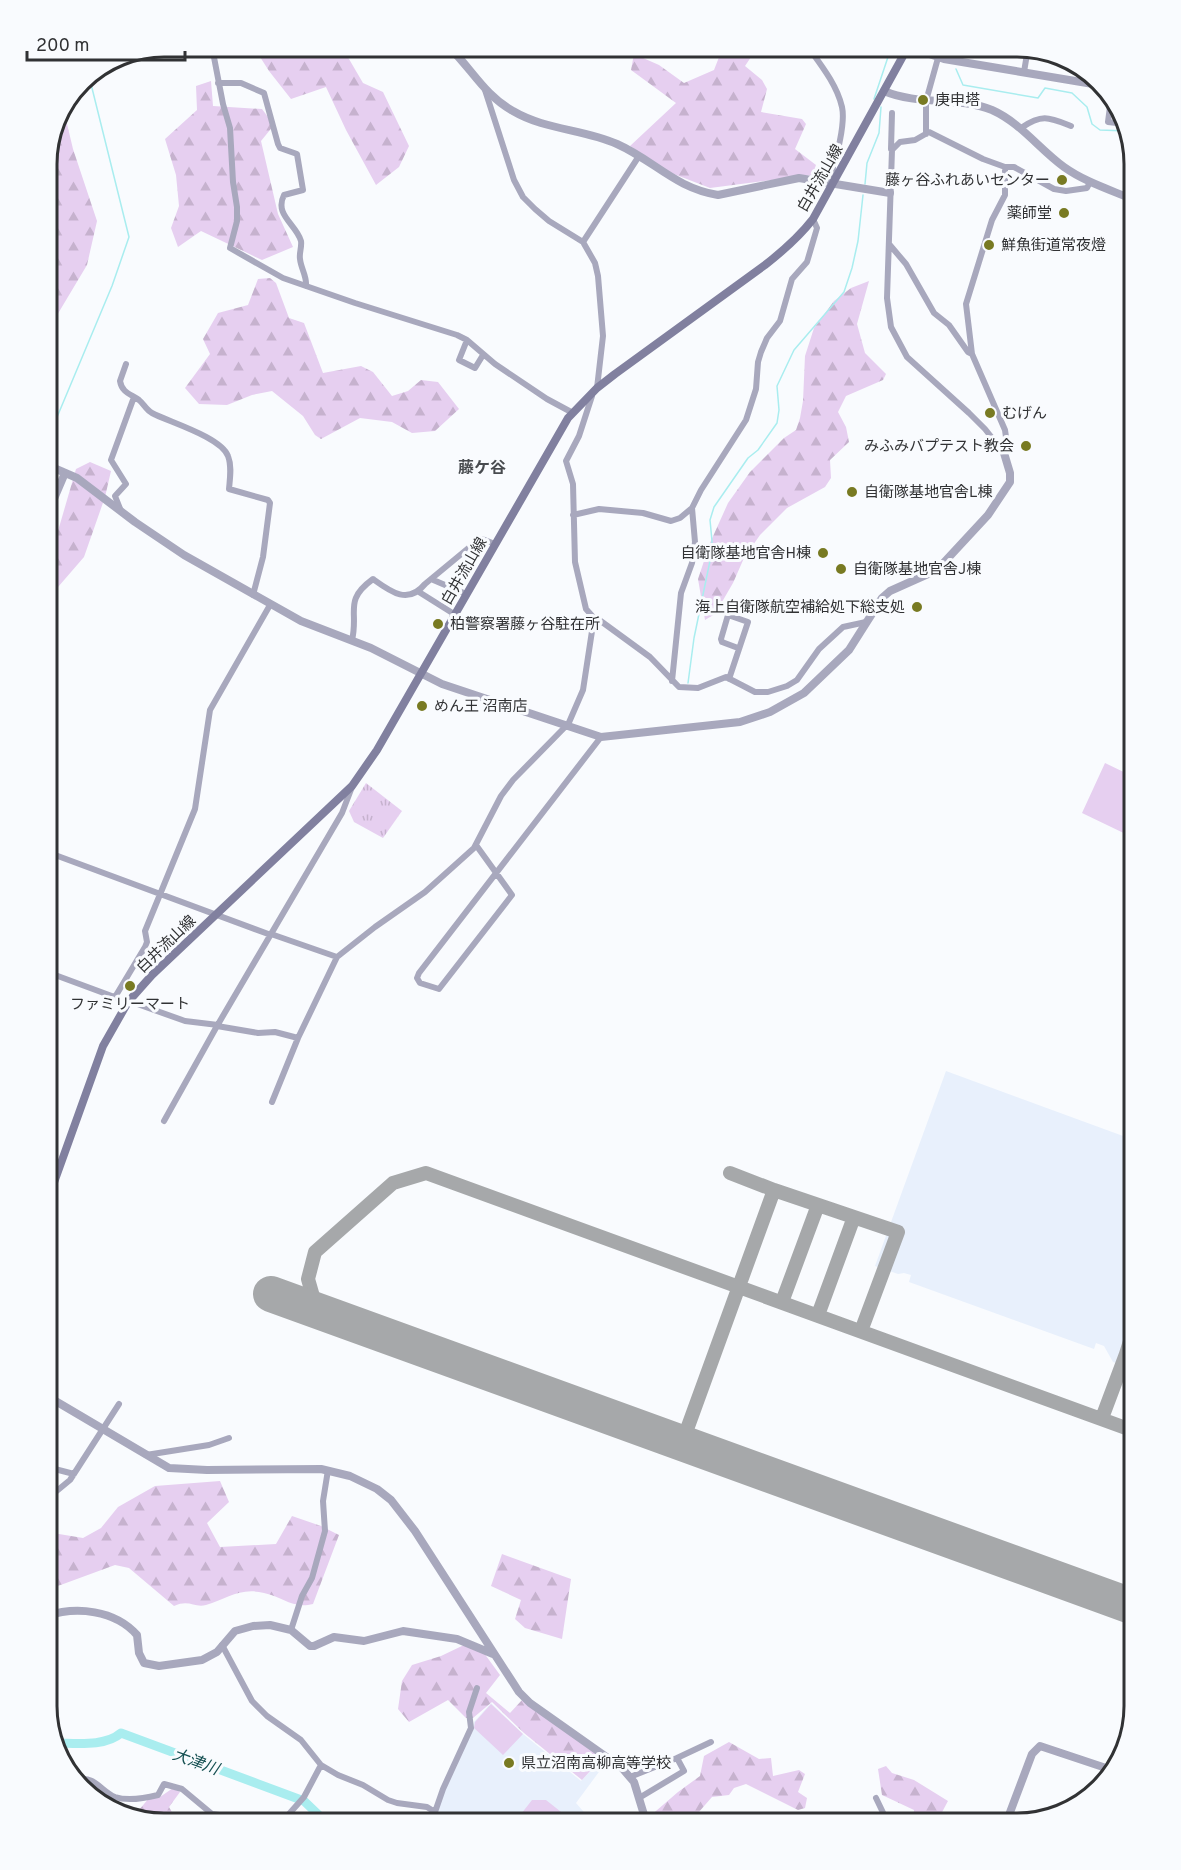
<svg xmlns="http://www.w3.org/2000/svg" width="1181" height="1870" font-family="Overpass,'Noto Sans JP',sans-serif">
	<style>
		.built { fill: #e8f0fc }
		.grass { fill: url(#grass-tufts) }
		.forest { fill: url(#forest-firs) }
		.garden { fill: #e6cff0 }
		.lines { fill: none; stroke-linecap: round; stroke-linejoin: round }
		.stream { stroke: #a9edef; stroke-width: 1.5 }
		.river { stroke: #a9edef; stroke-width: 9 }
		.taxiway { stroke: #a6a8aa; stroke-width: 14 }
		.runway { stroke: #a6a8aa; stroke-width: 36 }
		.minor { stroke: #a8a8bd; stroke-width: 6 }
		.tertiary { stroke: #a8a8bd; stroke-width: 8 }
		.secondary { stroke: #81809f; stroke-width: 8 }
		.poi-dot { fill: #787a22; stroke: #f9fbfe; stroke-width: 2 }
		.labels { text-anchor: middle; stroke-width: 6; stroke-linejoin: round; paint-order: stroke }
		.poi-label { font-size: 15px; fill: #313234; stroke: #f9fbfe; text-anchor: start }
		.street-label { font-size: 15px; fill: #313234; stroke: #f9fbfe }
		.neighbourhood-label { font-size: 16px; font-weight: bold; fill: #484b4f; stroke: #f9fbfe }
		.water-label { font-size: 16px; font-style: italic; fill: #155052; stroke: #f9fbfe }
		.rim { fill: none; stroke: #313234; stroke-width: 3 }
	</style>
	<defs>
		<pattern id="grass-tufts" width="24" height="20" patternUnits="userSpaceOnUse" patternTransform="scale(1.5)"><rect width="24" height="20" fill="#e6cff0"/><path d="M3 7l-1-3M5 7V3M7 7l1-3M15 17l-1-3M17 17v-4M19 17l1-3" fill="none" stroke="#c6b2ce"/></pattern>
		<pattern id="forest-firs" width="22" height="20" patternUnits="userSpaceOnUse" patternTransform="scale(1.5)"><rect width="22" height="20" fill="#e6cff0"/><path d="M5 1l3.5 6h-7zM16 11l3.5 6h-7z" fill="#c6b2ce"/></pattern>
	</defs>
	<rect width="100%" height="100%" fill="#f9fbfe"/>
	<path class="built" d="M946 1071 1134 1140V1356L1130 1368 1113 1362 1104 1346 1096 1343 1094 1349 909 1282 911 1275 904 1273 898 1274 875 1266Z
		M491 1703 523 1734 581 1781 603 1758 607 1761 576 1803 590 1819 588 1823H436L435 1821 445 1789 457 1766 460 1754 473 1727 474 1722Z"/>
	<path class="grass" d="M366 783 402 811 383 838 354 822 349 811Z"/>
	<path class="forest" d="M256 47H342L363 83 383 92 409 146 399 167 376 185 346 130 326 87 291 99 269 71 255 49Z
		M723 47H790L789 52 757 48 745 66 762 80 767 89 761 112 802 119 806 124 795 149 816 165 812 175 710 188 666 171 630 146 676 103 631 70 634 54 659 65 684 83 714 70Z
		M211 81 213 106 262 109 274 125 261 141 278 214 293 247 262 260 201 231 178 247 171 228 179 206 176 175 165 139 197 110 196 86Z
		M63 107 73 149 97 221 87 265 47 332V156L56 119Z
		M270 278 276 283 289 318 304 323 323 373 361 366 373 372 392 396 408 391 421 380 438 382 459 409 435 431 412 433 392 422 360 418 321 439 315 435 303 416 272 391 252 395 227 405 199 404 185 388 210 354 203 339 218 313 248 305 258 279Z
		M869 281 857 324 865 353 886 374 883 380 846 396 838 412 846 427 849 442 830 460 831 478 825 487 787 508 760 535 744 558 733 583 715 614 705 620 698 579 710 543 728 503 750 472 784 438 796 430 800 418 803 401 805 356 814 328 834 301 851 288Z
		M90 462 111 471 105 497 84 557 52 594 47 612V539L58 531 76 469Z
		M220 1481 229 1502 207 1523 220 1547 276 1544 292 1516 321 1526 339 1535 313 1604C292 1609 283 1597 264 1593 240 1587 227 1599 206 1605 194 1608 189 1599 174 1606L129 1568 115 1565 47 1590V1532L83 1538 101 1528 118 1507 155 1486Z
		M502 1554 571 1579 562 1639 525 1628 515 1619 521 1600 491 1586Z
		M464 1645 484 1653 500 1675 486 1693 510 1713 522 1700 602 1758 582 1780 524 1733 492 1702 473 1718H466L448 1700 409 1722 398 1709 402 1681 412 1665 441 1656Z
		M729 1742 759 1759 771 1758 773 1776 799 1770 805 1774 798 1792 807 1798 805 1808 798 1810 746 1784 734 1788 729 1795 712 1797 698 1813 704 1823H658L649 1817 678 1792 700 1776 704 1756Z
		M886 1766 892 1773 914 1780 948 1801 940 1816 946 1823H913L914 1810 882 1795 878 1769Z
		M173 1788 180 1792 169 1807 173 1814 166 1823H156L134 1816 149 1798 160 1797Z"/>
	<path class="garden" d="M1105 763 1134 777V838L1082 813Z
		M491 1704 523 1734 503 1755 474 1728 475 1722Z
		M532 1800H546L575 1823H514Z"/>
	<g class="lines">
		<path class="stream" d="M956 69 963 85 1038 98 1045 88 1072 93 1087 107 1092 124 1100 130 1127 131
			M874 99 890 51 893 47 896 49
			M865 184 867 163 879 133 881 107
			M47 441 112 286 129 237 89 76
			M688 683 694 638 711 556 712 541 710 520 714 507 748 458 758 450 777 423 779 410 777 386 794 350 844 292 852 268 858 241 863 195"/>
		<path class="river" d="M55 1743C76 1743 105 1747 121 1733L304 1801 327 1823"/>
		<path class="taxiway" d="M730 1173 774 1190
			M782 1302 818 1205
			M326 1314 314 1300 308 1279 315 1252 393 1183 426 1173 1134 1431
			M818 1315 854 1217
			M1126 1354 1134 1329
			M1102 1418 1126 1354 1134 1357
			M682 1443 774 1190 898 1232 861 1331"/>
		<path class="runway" d="M271 1294 1134 1607"/>
		<path class="minor" d="M212 47 223 104 230 128 233 182 237 207V221L230 248 283 278 355 303 457 335 467 340 495 364 547 399 573 413
			M808 47C821 65 837 85 842 107 844 116 842 130 840 140 838 157 830 159 834 180
			M1024 72 1028 48
			M218 83H241L264 93 278 144 280 148 297 154 303 190 284 195C274 215 296 224 301 241 302 247 299 253 300 259 301 269 307 276 306 286
			M485 90 514 180 523 197 535 209 549 221 583 242 595 263 598 276 603 336 597 388
			M1111 99 1108 122 1125 124
			M1021 128C1042 114 1048 117 1071 126
			M926 134V101L938 58
			M891 149 892 113
			M583 242 639 156
			M889 244 906 264 934 313 949 325 968 352 972 354
			M467 340 459 360 475 368 483 355
			M126 364 120 381C122 393 131 394 139 400 144 404 146 410 152 413 169 422 221 437 228 456 232 466 230 478 229 489L268 500 270 503 263 557 253 595
			M592 396 579 436 566 461 573 484 575 562 586 609 594 618 598 619 650 657 679 687 698 688 726 677 755 692H768L787 686 797 680 819 649 843 627 866 622
			M1001 450 1007 444 1005 430 972 354 966 304 992 220 1005 195V167
			M1004 453 985 429 969 413 907 357 891 327 887 298 892 150 900 142 915 140 929 132 983 159 1005 167H1014L1054 189 1066 191 1087 188 1090 182
			M121 511 115 496 126 484 111 460 134 397
			M573 515 599 509 643 513 671 521 680 518 692 508
			M431 579 466 594
			M419 592 454 614
			M352 640C359 611 343 601 373 579 391 592 408 605 425 584L477 541 482 539 495 544
			M729 679 748 622 728 615 721 639 722 642 738 648
			M672 681 681 593 692 563 695 542 692 508 701 490 746 420 756 389 758 362 761 352 767 338 780 321 792 279 807 262 817 228 813 219
			M567 727 583 690 594 618
			M476 845 512 895 439 989 420 983 417 978 419 973 601 737
			M47 852 271 935
			M271 934 337 957 375 927 425 892 474 848 501 796 513 780 566 726
			M47 972 128 1002
			M115 997 145 947 147 942 145 931 195 809 210 710 270 605
			M129 1001 185 1021 218 1025
			M217 1026 258 1033 275 1032 298 1038
			M272 1102 298 1038 337 957
			M164 1121 217 1026 342 813 352 787
			M146 1455 209 1445 229 1438
			M47 1467 74 1474
			M47 1499 70 1480 119 1404
			M291 1630 302 1596 312 1578 325 1531 323 1501 328 1470
			M222 1645 252 1701 267 1716 301 1740 321 1765 338 1775 363 1785 388 1800 397 1803 427 1807 435 1812 443 1789 471 1728 469 1712 477 1688
			M677 1758 711 1742
			M630 1777 677 1758 684 1771 639 1798
			M78 1780C94 1775 102 1792 115 1797 127 1801 146 1798 158 1795L164 1784 182 1789 212 1814 240 1818 254 1823
			M876 1798 888 1823
			M281 1823 304 1797 321 1765
			M429 1823 435 1812
			M635 1823 645 1818"/>
		<path class="tertiary" d="M449 47C471 68 485 96 513 111 545 130 584 129 617 144 655 161 675 188 718 195L799 178 890 193
			M909 47 944 59 1099 85
			M884 91C919 106 957 96 992 110 1021 123 1039 149 1064 167 1085 182 1111 190 1134 200
			M47 465 77 478 135 522 184 555 301 621 371 648 442 684 601 737 740 722 770 712 804 693 849 650 882 598 890 591 937 570 988 515 1010 482V473L1004 453
			M47 515 65 473
			M47 1396 169 1468 207 1470 321 1469 350 1476 377 1489 391 1500 415 1531 519 1692 530 1703 622 1768 634 1782 645 1818 651 1823
			M47 1616C76 1606 115 1610 137 1635L139 1653 144 1663 159 1666 202 1660 217 1652 235 1631 253 1626 270 1625 291 1630 310 1646H314L334 1637 364 1641 403 1631 457 1639 493 1654
			M1006 1823 1032 1754 1040 1746 1115 1771"/>
		<path class="secondary" d="M47 1202 103 1046 128 1002 152 975 352 786 377 750 568 418 597 388 615 374 765 265C783 251 799 237 813 219L908 47"/>
	</g>
	<g class="poi-dot">
		<circle cx="923" cy="100" r="6"/>
		<circle cx="1062" cy="180" r="6"/>
		<circle cx="1064" cy="213" r="6"/>
		<circle cx="989" cy="245" r="6"/>
		<circle cx="990" cy="413" r="6"/>
		<circle cx="1026" cy="446" r="6"/>
		<circle cx="852" cy="492" r="6"/>
		<circle cx="823" cy="553" r="6"/>
		<circle cx="841" cy="569" r="6"/>
		<circle cx="917" cy="607" r="6"/>
		<circle cx="438" cy="624" r="6"/>
		<circle cx="422" cy="706" r="6"/>
		<circle cx="130" cy="986" r="6"/>
		<circle cx="509" cy="1763" r="6"/>
	</g>
	<g class="labels">
		<g class="poi-label">
			<text x="935" y="105">庚申塔</text>
			<text x="1050" y="185" text-anchor="end">藤ヶ谷ふれあいセンター</text>
			<text x="1052" y="218" text-anchor="end">薬師堂</text>
			<text x="1001" y="250">鮮魚街道常夜燈</text>
			<text x="1002" y="418">むげん</text>
			<text x="1014" y="451" text-anchor="end">みふみバプテスト教会</text>
			<text x="864" y="497">自衛隊基地官舎L棟</text>
			<text x="811" y="558" text-anchor="end">自衛隊基地官舎H棟</text>
			<text x="853" y="574">自衛隊基地官舎J棟</text>
			<text x="905" y="612" text-anchor="end">海上自衛隊航空補給処下総支処</text>
			<text x="450" y="629">柏警察署藤ヶ谷駐在所</text>
			<text x="434" y="711">めん王 沼南店</text>
			<text x="130" y="1009" text-anchor="middle">ファミリーマート</text>
			<text x="521" y="1768">県立沼南高柳高等学校</text>
		</g>
		<g class="street-label">
			<text transform="translate(820 178) rotate(-60)" y="5">白井流山線</text>
			<text transform="translate(464 571) rotate(-60)" y="5">白井流山線</text>
			<text transform="translate(166 944) rotate(-44)" y="5">白井流山線</text>
		</g>
		<g class="neighbourhood-label">
			<text x="482" y="473">藤ケ谷</text>
		</g>
		<g class="water-label">
			<text transform="translate(196 1761) rotate(20)" y="6">大津川</text>
		</g>
	</g>
	<path d="M0 0H1181V1870H0ZM164 57H1017A107 107 0 0 1 1124 164V1706A107 107 0 0 1 1017 1813H164A107 107 0 0 1 57 1706V164A107 107 0 0 1 164 57Z" fill="#f9fbfe" fill-rule="evenodd"/>
	<path class="rim" d="M164 57H1017A107 107 0 0 1 1124 164V1706A107 107 0 0 1 1017 1813H164A107 107 0 0 1 57 1706V164A107 107 0 0 1 164 57Z"/>
	<path d="M27 51v9h158v-9" fill="none" stroke="#313234" stroke-width="3"/>
	<text x="36" y="51" font-size="18" fill="#313234" stroke="#f9fbfe" stroke-width="4.5" paint-order="stroke">200 m</text>
</svg>
